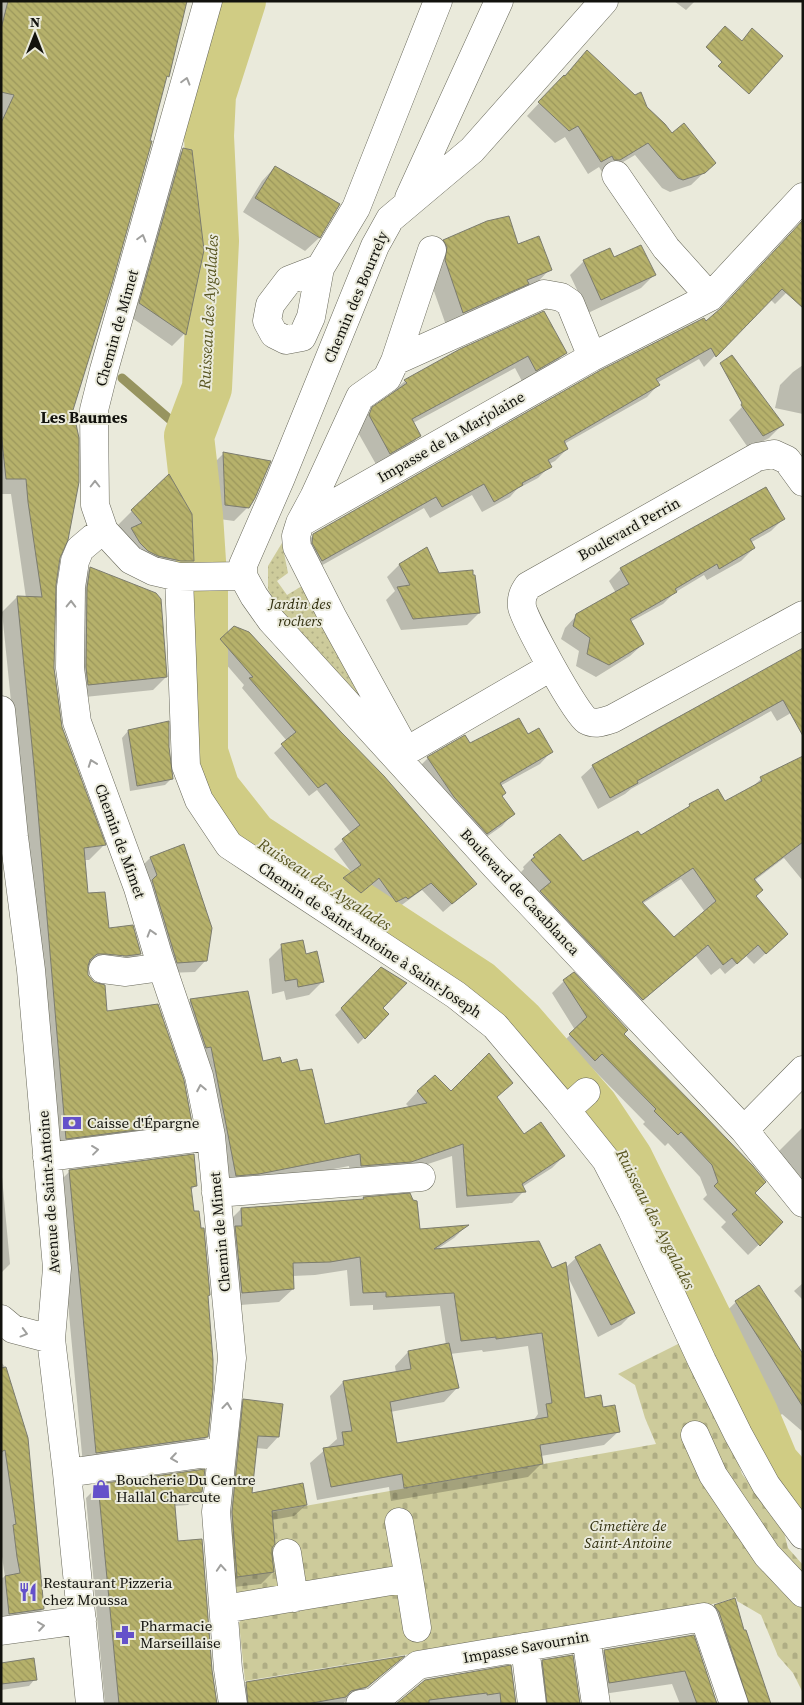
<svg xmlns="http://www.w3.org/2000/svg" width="804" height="1705" font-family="'Source Serif 4',serif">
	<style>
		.cemetery { fill: url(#cemetery-stones) }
		.garden { fill: url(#garden-dots) }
		.shadow { fill: #0003; fill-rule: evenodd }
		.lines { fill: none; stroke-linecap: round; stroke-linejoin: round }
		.stream { stroke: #979460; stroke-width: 9 }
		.river { stroke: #d0cc84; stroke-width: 50 }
		.building { fill: url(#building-back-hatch); stroke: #7c7c6e; fill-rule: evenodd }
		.minor-casing { stroke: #676759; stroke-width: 29 }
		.minor { stroke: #fff; stroke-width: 28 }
		.oneway { stroke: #a0a09e }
		.labels { text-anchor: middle; stroke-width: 4; stroke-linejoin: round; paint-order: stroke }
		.street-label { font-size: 15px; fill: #12120d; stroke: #eaeadb }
		.park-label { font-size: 15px; font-style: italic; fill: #302e0e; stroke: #eaeadb }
		.poi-label { font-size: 15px; fill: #12120d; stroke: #eaeadb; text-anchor: start }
		.water-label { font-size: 16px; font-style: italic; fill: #585520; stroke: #eaeadb }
		.neighbourhood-label { font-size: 16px; font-weight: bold; fill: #12120d; stroke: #eaeadb }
	</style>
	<defs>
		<pattern id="cemetery-stones" width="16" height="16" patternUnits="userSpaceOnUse" patternTransform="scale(1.25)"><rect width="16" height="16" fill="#cdcb9b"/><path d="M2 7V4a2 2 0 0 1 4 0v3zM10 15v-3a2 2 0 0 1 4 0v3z" fill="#afad84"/></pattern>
		<pattern id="garden-dots" width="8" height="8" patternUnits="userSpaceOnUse" patternTransform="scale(1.25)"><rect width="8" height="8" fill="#cdcb9b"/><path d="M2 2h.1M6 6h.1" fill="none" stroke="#afad84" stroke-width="1.8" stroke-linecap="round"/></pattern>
		<pattern id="building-back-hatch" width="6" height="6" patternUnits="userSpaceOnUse" patternTransform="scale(1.25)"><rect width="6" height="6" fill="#b6b16b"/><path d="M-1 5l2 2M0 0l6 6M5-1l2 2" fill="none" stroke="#9b975c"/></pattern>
	</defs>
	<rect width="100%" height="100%" fill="#eaeadb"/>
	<path class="cemetery" d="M680 1343 737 1459 742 1474 783 1528 788 1548 803 1565V1693L793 1673 778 1656 761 1615 737 1601 736 1597 718 1603 662 1613 245 1681 239 1623 242 1618C234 1586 232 1552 232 1519L656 1444 645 1418 635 1385 618 1374Z"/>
	<path class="garden" d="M282 543 288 573 277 581 287 595 302 586 388 728 284 621 268 589V566Z"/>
	<path class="shadow" d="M1 1H185L168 76 165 79 71 410 58 558 54 587 53 668 60 725 104 845 89 860H84L87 894 108 929 140 954 125 969 110 971 87 968V975L106 1012 190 1122 175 1137 52 1153 19 781 2 612 17 597 26 598 11 494H1ZM99 951 123 955V957L99 954Z
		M674 1H695L686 10Z
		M587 52 646 108 671 134 714 163 691 185 670 192 662 188 635 155 606 172H602L599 167 588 174 565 137 555 143 527 116Z
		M183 150 203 250 184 334 172 346 128 315 171 162Z
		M275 167 338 205 319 238 305 251 243 212 262 181Z
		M803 221 786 293 775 304 770 299 704 367 699 359 657 383 658 385 647 397 564 444 567 449 555 461 549 464 550 466 538 478 517 489 510 497 482 512 472 495 430 518 424 508 310 572 302 546 314 535 706 322 719 312Z
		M444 241 517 245 550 269 534 286 447 328 429 277 428 257Z
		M609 250 613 259 655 274 641 288 588 313 570 275 584 261Z
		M460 350 565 353 552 366 523 383 515 368 413 423 420 436 406 449 377 466 356 429 359 422 405 381Z
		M803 365V414L775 408 780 385 793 372Z
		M760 395 782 425 769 438 749 449 729 420 742 407Z
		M224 453 248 507 234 521 212 518 210 467Z
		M132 511 193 560 173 580 112 531Z
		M783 519 771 531 750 543 754 548 741 561 707 580 704 575 674 593 663 604 630 622 643 644 630 656 596 677 576 666 579 651 561 639 565 628 577 615 616 593 609 581 621 569Z
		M427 549 438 574 479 613 467 625 401 630 386 600 395 591 387 577 399 565Z
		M90 569 166 677 153 690 75 698 77 582Z
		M221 640 475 884 443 912 422 890 399 907 397 904 387 910 370 886 352 900 336 888 352 873 334 849 351 833 317 790 309 796 274 753 287 741 242 688 244 685 212 648Z
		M777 664 803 706 777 721 771 711 631 789 625 794 598 809 581 777 593 766 659 727Z
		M128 731 168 747 172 778 165 785 130 791 122 738Z
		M527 736 551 752 540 764 500 786 501 796 513 814 502 826 475 845 417 769 428 758 469 745Z
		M803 757V881L784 858 754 881 755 897 787 934 754 964 746 956 725 974 720 968 711 975 696 956 631 1010 521 872 524 869 523 867 534 856 560 836 582 863 640 837 684 811 690 805 724 803 751 788 761 779ZM681 879 705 912 674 939 642 904Z
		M183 846 206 960 195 972 166 973 139 869 150 858Z
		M282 946 305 955 322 982 309 995 286 1000 284 991 272 994 269 959Z
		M382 968 381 1008 388 1014 358 1044 335 1015Z
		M564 981 623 1034 754 1193 782 1222 748 1255 721 1227 726 1222 703 1199 707 1195 700 1177 668 1143 665 1146 643 1124 645 1122 589 1065 582 1072 558 1047 575 1030 552 993Z
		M247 992 262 1063 281 1064 299 1072 324 1125 410 1108 406 1104 418 1091 451 1092 511 1083 496 1098 523 1136 564 1156 552 1168 522 1187 524 1191 512 1203 456 1208 452 1156 398 1174 350 1178 349 1166 246 1186 224 1187 178 1013 190 1001Z
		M803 1127V1209L762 1168Z
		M1 1166 10 1264 1 1273Z
		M70 1171 196 1185 190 1191 209 1295 207 1298V1437L194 1449 83 1465 57 1184Z
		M364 1198 419 1230 466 1226 454 1238 436 1250 552 1270 565 1268 576 1258 633 1313 621 1325 598 1337 567 1275 584 1399 602 1409 618 1432 604 1445 541 1456 542 1463 528 1477 391 1501 389 1487 317 1500 310 1463 337 1439 330 1396 343 1382 396 1373 395 1366 408 1352 446 1345 440 1306 373 1310V1305L350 1306 347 1270 315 1275 292 1276 293 1289 279 1302 228 1306 227 1223 241 1209 362 1200ZM528 1346 538 1414 533 1421 396 1445 390 1412 444 1402 457 1388 450 1354 482 1350 483 1352Z
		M803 1283V1300L794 1291Z
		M736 1302 803 1358V1432L782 1414 776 1419 758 1401 762 1397 714 1323Z
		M1 1362 5 1367 27 1438 43 1609 29 1623 1 1627V1578L5 1577 1 1550Z
		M244 1400 278 1437 267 1449 256 1448 251 1495 306 1505 294 1516 272 1520 273 1572 261 1584 225 1588 232 1412Z
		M99 1485 201 1492 188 1505 174 1506 177 1542 211 1671 216 1704H105L86 1498Z
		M734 1599 743 1631 770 1704H733L702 1619 714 1606Z
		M693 1636 716 1704H680L672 1684 596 1695 591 1664 604 1651Z
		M401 1658 353 1700 344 1702V1704H234L233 1696 246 1684Z
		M543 1661 579 1704H534L530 1674Z
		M1 1664 35 1679 29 1686 1 1690Z
		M510 1667 515 1704H398Z"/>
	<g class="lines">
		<path class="stream" d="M122 378 189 436"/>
		<path class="river" d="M241 1 211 95 209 136 214 241 207 388 189 436 198 515 203 592V752L215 789 253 837 479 985 519 1022 594 1108 628 1159 753 1413 774 1463 803 1496"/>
	</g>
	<path class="building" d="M8 1H187L169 77 167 76 150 141H152L112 284 73 410 79 438V482L68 540 60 558 56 585 54 668 62 727 106 845 84 848 88 893 105 892 109 928 133 925 141 954 126 956 105 954H97L90 960 88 966V975L94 982 105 985 107 1011 158 1004 184 1080 192 1123 66 1139 34 766 17 596 42 597 28 502 26 479H6L1 431V123L14 95 1 92V29Z
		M725 26 742 41 752 28 783 56 749 94 718 66 722 62 706 47Z
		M587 50 635 95 641 92 647 107 665 124 672 133 684 123 716 163 705 173 683 180 678 178 648 143 620 160H614L612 156 601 162 578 126 569 131 538 102 564 75 565 76Z
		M183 148 192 150 204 250 186 335 139 303Z
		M275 166 340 204 320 238 255 198Z
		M509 216 518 244 539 236 552 270 527 280 529 284 463 313 445 260 447 247 443 240 487 221Z
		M803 220V308L782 289 716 357 711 348 656 379 660 385 564 441 568 449 548 460 552 467 522 483 523 485 494 502 484 484 442 507 436 497 322 561 312 543 313 534 599 371 704 318 706 321 721 308Z
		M641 245 656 275 601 300 583 260 610 248 614 257Z
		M544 311 567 353 536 371 528 356 412 419 421 436 390 454 369 415 372 407 407 383 404 380 460 349Z
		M732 355 784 425 763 436 741 405 742 403 720 363Z
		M223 452 271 461 255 498 249 508 225 505Z
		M169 474 192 514 194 561H181L158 556 148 551 140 543 131 528 142 523 131 510Z
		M766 487 785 519 750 539 755 548 719 569 717 564 675 589 677 592 630 619 644 644 609 665 587 654 590 638 573 626 576 614 629 584 620 568Z
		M427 547 439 573 473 570V575H475L480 613 413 619 397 587 410 585 399 564Z
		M90 567 156 593 161 599 167 677 88 685 86 667 87 588Z
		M234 626 249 632 341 732 384 776 477 884 452 904 431 883 408 899 406 897 396 902 379 878 361 893 343 878 361 865 342 839 360 825 326 783 318 788 281 744 296 732 249 678 253 677 220 639Z
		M803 648V736L783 700 637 781 638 783 610 798 592 765Z
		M519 718 528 734 539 728 553 752 500 783 506 793 502 796 515 814 487 834 454 797 427 757 465 735 470 743Z
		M169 721V747L173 779 137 786 128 730Z
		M803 756V842L754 879 763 890 756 896 788 934 766 954 758 945 737 964 732 958 723 965 708 945 643 1000 540 891 551 882 531 860 535 857 533 855 560 834 583 861 638 831 641 835 690 806 689 804 718 789 725 801 762 781 760 777ZM693 868 716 901 674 937 642 902Z
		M184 844 212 928 207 961 177 963 152 880 157 875 150 857Z
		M303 940 306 954 317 951 324 982 298 987 297 979 285 981 281 944Z
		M381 967 407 983 383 1008 389 1014 365 1039 341 1008Z
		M574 972 628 1030 624 1034 702 1113 753 1166 766 1182 755 1193 783 1222 760 1246 732 1214 737 1210 714 1186 718 1182 712 1165 681 1132 678 1135 654 1111 656 1109 602 1054 595 1061 569 1034 587 1017 563 980Z
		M248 991 263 1061 280 1057 282 1063 297 1059 300 1071 312 1069 325 1124 427 1103 417 1091 435 1075 451 1091 489 1053 513 1083 497 1097 524 1134 541 1122 565 1156 522 1184 526 1192 467 1196 463 1144 411 1162 361 1166 360 1154 259 1174 236 1176 211 1047 206 1048 190 999Z
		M194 1154 197 1186 191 1187 194 1211H199L201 1228H204L210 1295 208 1296 213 1360V1389L208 1437 96 1453 69 1170Z
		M410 1193 413 1200 417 1201 420 1229 469 1225 434 1249 539 1241 552 1268 566 1262 585 1398 601 1395 603 1407 615 1405 620 1432 540 1445 543 1464 404 1488 402 1474 331 1487 323 1448 344 1445 342 1432 352 1431 343 1381 411 1369 408 1351 449 1343 459 1388 390 1402 397 1443 548 1417 546 1404 552 1403 542 1333 496 1339V1337L461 1341 454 1293 386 1297V1292L363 1293 360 1257 330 1262 293 1263 294 1289 242 1293 235 1226H242L241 1208 364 1199 363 1197Z
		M600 1244 635 1313 611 1325 575 1257Z
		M759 1285 803 1354V1407L735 1301Z
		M6 1367 28 1438 44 1609 9 1614 5 1576 20 1573 17 1557 13 1525 16 1524 5 1450 1 1452V1368Z
		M243 1399 283 1404 279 1437 258 1436 252 1493 303 1483 307 1505 272 1511 275 1544 272 1548V1555L274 1572 237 1577 232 1512Z
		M205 1469 202 1492 174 1495 178 1541 202 1539 212 1670 217 1704H119L98 1484Z
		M735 1598 744 1630H746L771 1704H749L719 1612 714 1605Z
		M694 1635 717 1704H697L685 1671 609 1683 604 1650Z
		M573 1655 580 1704H547L542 1660Z
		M405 1656 367 1687 351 1691 346 1697 306 1704H248L246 1682Z
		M34 1658 37 1680 1 1684V1663Z
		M511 1665 516 1704H501L500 1693 487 1695V1693L429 1700V1704H396L425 1680Z"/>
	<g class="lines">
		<g class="minor-casing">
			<path id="minor" d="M208 1 104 370 94 410 95 505 104 531 131 560 153 571 179 577 243 576
				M616 175 666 248 710 297
				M409 198 499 1
				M320 268 289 280 270 305 267 321 274 334 286 340 302 337 311 317 320 268 356 208 438 1
				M395 361 544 294 561 297 570 303 592 357
				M803 482 787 460 774 454 757 457 528 586C523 593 521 598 522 607 525 621 576 714 586 720 595 725 603 722 612 719L803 615
				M300 523 314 497 360 397 387 378 395 361 432 250
				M104 531 93 538 80 549 75 561 71 587 70 668 77 722 138 888 158 955 199 1076 211 1136 232 1358 216 1512 228 1669 233 1704
				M243 576 254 596 271 620 496 867 744 1130 803 1203
				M243 576V565L280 480 375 246 390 219 472 150 604 1
				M179 577 186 766 199 800 229 845 456 995 495 1026 558 1100 606 1160 632 1210 702 1361 738 1434 766 1485 803 1535
				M1 710 14 837 31 970 57 1268 51 1339 67 1473 90 1704
				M406 751 333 618 297 547 296 536 300 523 592 357 710 297 803 197
				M396 757 551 667
				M103 969 126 972 162 967
				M566 1110 586 1092
				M744 1130 803 1070
				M47 1157 211 1136
				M216 1193 421 1177
				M1 1319 13 1329 51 1339
				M695 1435 713 1475 767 1555 803 1593
				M67 1473 222 1451
				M287 1553 294 1598
				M409 1578 417 1628
				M224 1609 409 1578 399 1522
				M1 1631 82 1620
				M586 1637 596 1704
				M525 1647 532 1704
				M360 1704 374 1702 418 1665 704 1617 734 1704"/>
		</g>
		<use href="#minor" class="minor"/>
	</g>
	<defs><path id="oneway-chevron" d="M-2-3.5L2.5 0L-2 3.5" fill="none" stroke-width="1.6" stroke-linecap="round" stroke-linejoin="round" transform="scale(1.25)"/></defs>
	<g class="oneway">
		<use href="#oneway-chevron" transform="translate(186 81) rotate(-74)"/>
		<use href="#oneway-chevron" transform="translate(142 238) rotate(-74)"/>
		<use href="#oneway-chevron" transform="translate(95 484) rotate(-90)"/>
		<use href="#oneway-chevron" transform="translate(71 604) rotate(-89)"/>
		<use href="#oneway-chevron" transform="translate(92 763) rotate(-110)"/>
		<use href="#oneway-chevron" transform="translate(151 933) rotate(-107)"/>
		<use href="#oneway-chevron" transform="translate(201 1088) rotate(-101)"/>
		<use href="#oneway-chevron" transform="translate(95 1150) rotate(-7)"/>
		<use href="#oneway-chevron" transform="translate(24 1333) rotate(15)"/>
		<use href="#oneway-chevron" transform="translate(227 1406) rotate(-84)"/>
		<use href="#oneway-chevron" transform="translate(174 1458) rotate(172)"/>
		<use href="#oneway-chevron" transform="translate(221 1568) rotate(-94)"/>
		<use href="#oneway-chevron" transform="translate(41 1626) rotate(-8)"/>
	</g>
	<defs>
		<g id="bank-bare" transform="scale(1.5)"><path d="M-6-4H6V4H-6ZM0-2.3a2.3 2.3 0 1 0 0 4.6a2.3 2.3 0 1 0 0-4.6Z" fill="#6451ca" stroke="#eaeadb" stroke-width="2.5" paint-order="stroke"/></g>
		<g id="shop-bare" transform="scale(1.5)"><path d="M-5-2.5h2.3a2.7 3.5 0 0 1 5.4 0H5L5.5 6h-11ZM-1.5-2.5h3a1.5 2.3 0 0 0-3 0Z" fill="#6451ca" stroke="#eaeadb" stroke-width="2.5" paint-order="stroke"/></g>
		<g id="restaurant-bare" transform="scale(1.5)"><path d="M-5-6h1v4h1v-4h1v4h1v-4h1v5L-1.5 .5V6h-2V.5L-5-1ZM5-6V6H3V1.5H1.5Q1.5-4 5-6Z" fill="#6451ca" stroke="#eaeadb" stroke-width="2.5" paint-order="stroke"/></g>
		<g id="pharmacy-bare" transform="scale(1.5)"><path d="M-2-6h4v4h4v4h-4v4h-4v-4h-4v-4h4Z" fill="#6451ca" stroke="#eaeadb" stroke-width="2.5" paint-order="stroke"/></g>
	</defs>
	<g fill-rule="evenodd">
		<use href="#bank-bare" x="72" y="1123"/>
		<use href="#shop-bare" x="101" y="1489"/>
		<use href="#restaurant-bare" x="28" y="1592"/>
		<use href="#pharmacy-bare" x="125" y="1635"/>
	</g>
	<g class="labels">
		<g class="street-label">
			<text transform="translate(356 297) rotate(-67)" y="5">Chemin des Bourrely</text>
			<text transform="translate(117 328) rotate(-74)" y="5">Chemin de Mimet</text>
			<text transform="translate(451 437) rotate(-30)" y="5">Impasse de la Marjolaine</text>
			<text transform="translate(629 529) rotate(-29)" y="5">Boulevard Perrin</text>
			<text transform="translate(120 841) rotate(70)" y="5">Chemin de Mimet</text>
			<text transform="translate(520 892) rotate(47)" y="5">Boulevard de Casablanca</text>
			<text transform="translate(370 940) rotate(34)" y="5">Chemin de Saint-Antoine à Saint-Joseph</text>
			<text transform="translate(49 1192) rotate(-94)" y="5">Avenue de Saint-Antoine</text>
			<text transform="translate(220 1232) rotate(-95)" y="5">Chemin de Mimet</text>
			<text transform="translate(526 1647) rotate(-10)" y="5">Impasse Savournin</text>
		</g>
		<g class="park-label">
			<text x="300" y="609">Jardin des<tspan x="300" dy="17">rochers</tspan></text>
			<text x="628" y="1531">Cimetière de<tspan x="628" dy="17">Saint-Antoine</tspan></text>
		</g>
		<g class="poi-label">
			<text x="87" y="1128">Caisse d'Épargne</text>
			<text x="116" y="1485">Boucherie Du Centre<tspan x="116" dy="17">Hallal Charcute</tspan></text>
			<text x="43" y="1588">Restaurant Pizzeria<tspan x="43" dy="17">chez Moussa</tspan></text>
			<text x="140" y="1631">Pharmacie<tspan x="140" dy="17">Marseillaise</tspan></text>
		</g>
		<g class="water-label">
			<text transform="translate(208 312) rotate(-87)" y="6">Ruisseau des Aygalades</text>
			<text transform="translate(325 884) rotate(33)" y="6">Ruisseau des Aygalades</text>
			<text transform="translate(656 1219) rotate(63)" y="6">Ruisseau des Aygalades</text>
		</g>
		<g class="neighbourhood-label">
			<text x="84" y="423">Les Baumes</text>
		</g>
	</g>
	<rect width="804" height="1705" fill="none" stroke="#12120d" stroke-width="5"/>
	<g transform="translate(35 35)" stroke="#eaeadb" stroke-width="4" paint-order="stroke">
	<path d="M0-4L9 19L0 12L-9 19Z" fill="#12120d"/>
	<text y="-8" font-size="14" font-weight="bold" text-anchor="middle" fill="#12120d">N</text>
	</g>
</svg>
